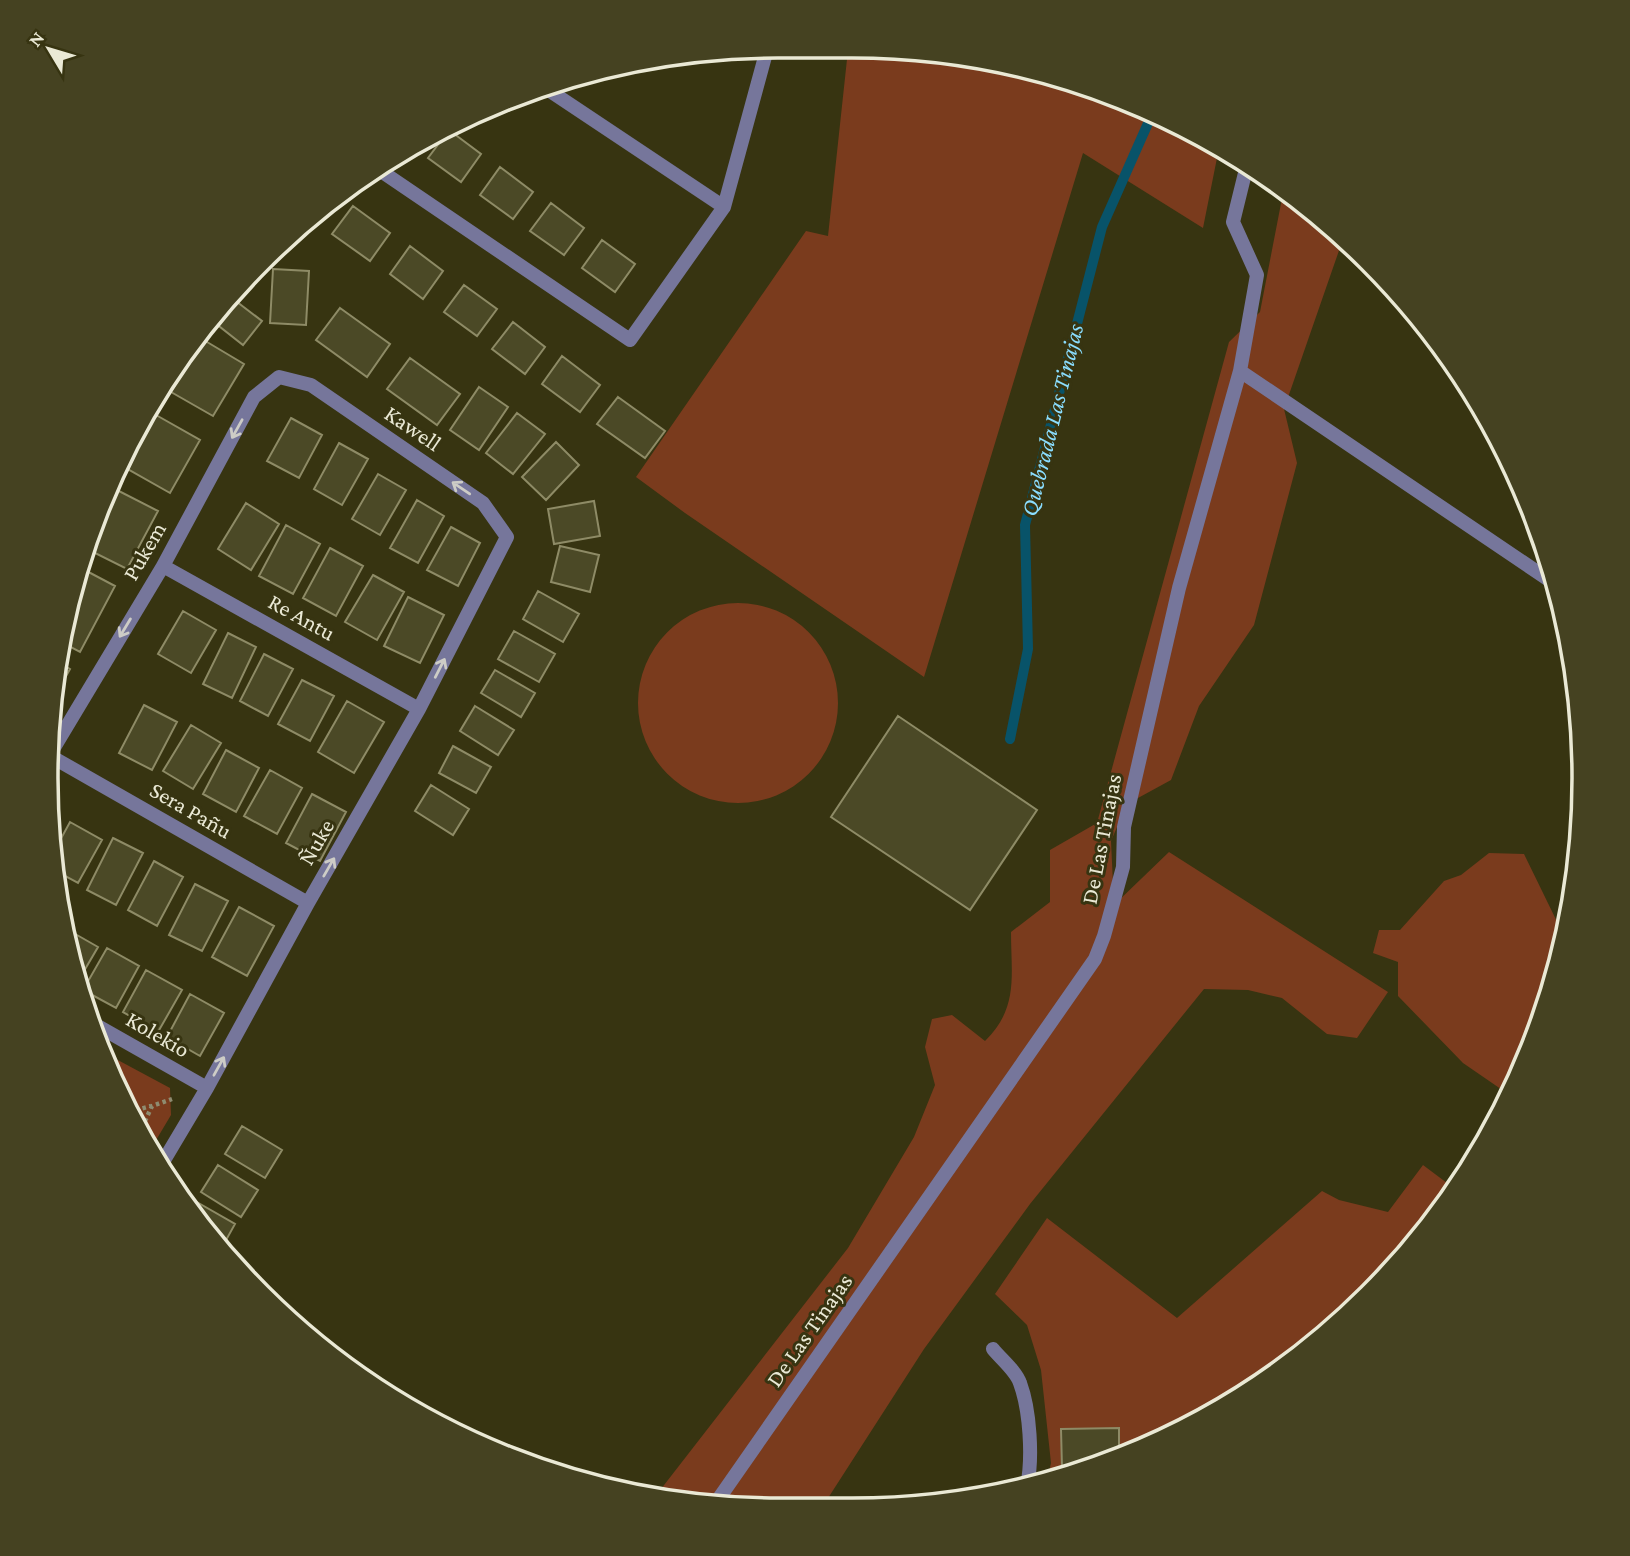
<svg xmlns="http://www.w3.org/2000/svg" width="1630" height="1556" font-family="'Crimson Pro',serif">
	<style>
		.green { fill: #7a3b1d }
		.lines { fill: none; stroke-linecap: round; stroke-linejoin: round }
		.stream { stroke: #085369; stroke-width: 10 }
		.building { fill: #4b4926; stroke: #8e8b66; stroke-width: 2 }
		.path { stroke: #8e8c70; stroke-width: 4.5; stroke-dasharray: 3.5 3.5; stroke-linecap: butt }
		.street { stroke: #76769b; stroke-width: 14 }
		.oneway { stroke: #cdccc6 }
		.labels { text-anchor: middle; stroke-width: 6; stroke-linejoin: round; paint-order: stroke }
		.street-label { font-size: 23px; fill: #eae9d5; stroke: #373411 }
		.water-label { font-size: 24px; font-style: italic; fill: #8addfe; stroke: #373411 }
		.rim { fill: none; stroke: #eae9d5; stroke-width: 3.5 }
	</style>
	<rect width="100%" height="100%" fill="#373411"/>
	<path class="green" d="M900 47 1042 71 1176 121 1219 148 1203 228 1083 153 924 677 685 513 636 477 806 231 828 236 848 50Z
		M1284 188 1298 197 1343 239 1284 409 1297 463 1254 625 1199 706 1171 780 1127 804 1111 841 1114 905 1169 852 1388 992 1357 1038 1327 1034 1282 998 1248 990 1204 989 1030 1204 924 1349 821 1509 778 1510 654 1498 848 1248 914 1137 935 1085 925 1047 932 1019 952 1015 985 1041C1019 1008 1011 975 1011 932L1050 902V850L1097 823 1229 342 1260 312Z
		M638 703a100 100 0 1 1 200 0a100 100 0 1 1-200 0Z
		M1489 853 1524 854 1564 936 1559 968 1511 1096 1463 1063 1398 996V962L1373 953 1379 930H1400L1444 881 1461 875Z
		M101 1051 170 1088 171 1115 149 1152Z
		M1423 1165 1455 1189 1433 1224 1335 1329 1218 1413 1087 1472 1047 1481 1051 1463 1041 1370 1027 1325 995 1294 1047 1218 1177 1318 1322 1191 1339 1200 1388 1212Z"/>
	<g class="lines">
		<path class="stream" d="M1010 739 1028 649 1025 525 1102 227 1153 112"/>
	</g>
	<path class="building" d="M449 130 481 154 461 182 428 158Z
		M500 167 533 192 513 219 480 195Z
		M551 203 584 228 564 255 530 231Z
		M353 206 390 233 370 261 332 234Z
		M602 240 635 264 615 292 582 268Z
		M410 246 443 271 423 299 390 274Z
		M273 269 309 271 306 325 270 323Z
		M464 285 497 309 477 336 444 312Z
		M228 295 262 321 243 345 210 319Z
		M340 308 390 344 367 377 316 340Z
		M513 322 545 347 525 374 492 349Z
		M202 339 244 364 213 416 171 392Z
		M562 356 600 385 580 412 542 384Z
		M410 358 460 394 437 425 387 389Z
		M479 387 508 407 479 450 450 430Z
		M618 397 665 431 645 458 597 424Z
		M517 413 545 434 513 474 486 453Z
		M156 415 200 440 170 493 126 468Z
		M291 418 322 435 299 478 267 461Z
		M556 442 579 465 546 500 522 477Z
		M339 443 368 459 342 505 314 489Z
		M378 474 406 490 380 535 352 519Z
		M111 487 158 511 127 569 83 547Z
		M417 500 444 516 418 563 390 548Z
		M594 501 600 536 554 544 548 509Z
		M246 503 279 524 251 570 218 549Z
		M286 525 320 544 293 594 259 576Z
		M451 527 480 543 458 586 427 570Z
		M560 546 599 555 590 592 551 582Z
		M330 548 363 566 336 616 303 598Z
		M79 567 115 586 80 652 61 642Z
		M373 575 404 592 377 640 345 622Z
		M538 591 579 614 563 642 523 619Z
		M408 597 444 615 420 663 384 646Z
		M183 611 216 630 191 673 158 654Z
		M514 631 555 654 539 682 498 659Z
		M228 633 256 647 232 698 203 684Z
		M264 654 293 669 268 716 240 701Z
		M57 661 70 669 52 701V683Z
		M495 670 535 693 521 717 481 693Z
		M302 680 334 696 310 741 278 724Z
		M347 701 384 722 354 773 318 752Z
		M144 705 177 722 152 770 119 753Z
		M475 706 514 730 498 755 460 731Z
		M898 716 1037 810 970 910 831 817Z
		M191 725 221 743 193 789 163 771Z
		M453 746 491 767 476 793 439 773Z
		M226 750 259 768 236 812 203 794Z
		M270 770 302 788 277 834 244 816Z
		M431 785 469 809 453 835 415 811Z
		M312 794 346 812 320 861 286 843Z
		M70 822 102 840 78 883 52 869V855Z
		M113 838 143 853 116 905 87 890Z
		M154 861 183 877 157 926 128 910Z
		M195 884 228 901 202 951 169 935Z
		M239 907 274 926 247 976 212 957Z
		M70 931 98 947 77 983 67 937Z
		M107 948 139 966 116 1008 83 990Z
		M146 970 182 990 158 1032 123 1012Z
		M190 994 224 1013 200 1056 167 1037Z
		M242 1126 282 1150 265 1178 225 1154Z
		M218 1165 258 1190 241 1217 201 1192Z
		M195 1201 235 1224 220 1251 190 1209Z
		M1119 1428V1449L1139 1448 1094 1469H1062L1061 1429Z"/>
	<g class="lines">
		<path class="path" d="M129 1112 151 1106
			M139 1134 152 1106 172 1099"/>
		<path class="street" d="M544 87 724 207
			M375 167 630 340 724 207 766 53
			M1240 371 1555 584
			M163 566 419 709
			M52 751 163 566 254 397 279 377 311 385 483 503 507 537 419 709 308 903 207 1088 160 1167
			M52 757 308 903
			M87 1020 207 1088
			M993 1349C1001 1359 1016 1371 1020 1383 1030 1410 1033 1458 1027 1486
			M715 1504 1095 959 1104 936 1123 867 1124 827 1179 588 1240 371 1257 275 1233 222 1247 165"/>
	</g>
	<defs><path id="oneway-shaft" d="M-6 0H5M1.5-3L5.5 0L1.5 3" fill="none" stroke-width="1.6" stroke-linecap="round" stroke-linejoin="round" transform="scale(1.75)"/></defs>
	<g class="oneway">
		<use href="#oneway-shaft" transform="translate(237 429) rotate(119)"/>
		<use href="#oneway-shaft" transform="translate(461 488) rotate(-146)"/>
		<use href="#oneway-shaft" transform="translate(125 628) rotate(121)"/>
		<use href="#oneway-shaft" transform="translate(440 668) rotate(-63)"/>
		<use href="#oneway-shaft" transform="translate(329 867) rotate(-60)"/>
		<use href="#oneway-shaft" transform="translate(219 1066) rotate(-61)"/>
	</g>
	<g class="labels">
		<g class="street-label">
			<text transform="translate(413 428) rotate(34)" y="8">Kawell</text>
			<text transform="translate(144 551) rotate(-60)" y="8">Pukem</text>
			<text transform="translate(302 617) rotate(29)" y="8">Re Antu</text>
			<text transform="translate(191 810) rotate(30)" y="8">Sera Pañu</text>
			<text transform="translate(1101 839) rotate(-79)" y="8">De Las Tinajas</text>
			<text transform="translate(316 842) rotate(-60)" y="8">Ñuke</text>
			<text transform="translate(158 1034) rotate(30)" y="8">Kolekio</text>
			<text transform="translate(809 1330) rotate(-55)" y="8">De Las Tinajas</text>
		</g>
		<g class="water-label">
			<text transform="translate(1052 420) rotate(-76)" y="8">Quebrada Las Tinajas</text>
		</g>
	</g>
	<path d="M0 0H1630V1556H0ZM778 58H852A720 720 0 0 1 1572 778V778A720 720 0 0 1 852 1498H778A720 720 0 0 1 58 778V778A720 720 0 0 1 778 58Z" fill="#454221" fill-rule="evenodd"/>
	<path class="rim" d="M778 58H852A720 720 0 0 1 1572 778V778A720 720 0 0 1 852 1498H778A720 720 0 0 1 58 778V778A720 720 0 0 1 778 58Z"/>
	<g transform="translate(49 49) rotate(308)" stroke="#373411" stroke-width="5" paint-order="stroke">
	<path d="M0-5L12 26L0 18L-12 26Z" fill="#eae9d5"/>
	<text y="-10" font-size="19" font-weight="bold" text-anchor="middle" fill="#eae9d5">N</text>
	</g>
</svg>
